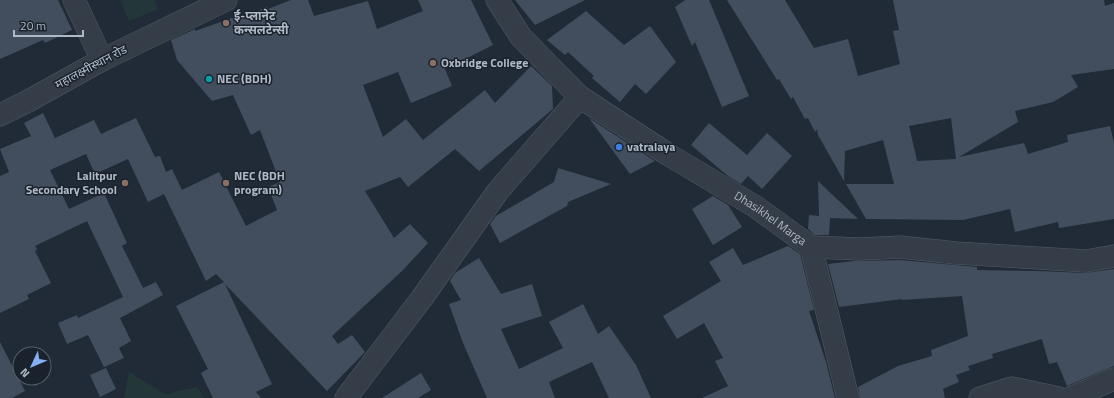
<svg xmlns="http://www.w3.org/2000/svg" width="1114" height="398" font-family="'Titillium Web','Noto Sans Devanagari',sans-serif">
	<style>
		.green { fill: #233739 }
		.building { fill: #424e5d; fill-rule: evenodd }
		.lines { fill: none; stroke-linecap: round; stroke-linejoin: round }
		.minor-casing { stroke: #525b66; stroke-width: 23 }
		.minor { stroke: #353d48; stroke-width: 22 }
		.education-dot { fill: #8d6e63; stroke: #1a222d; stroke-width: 1.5 }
		.culture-dot { fill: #0f9aa8; stroke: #1a222d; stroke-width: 1.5 }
		.shop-dot { fill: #3f7fe0; stroke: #1a222d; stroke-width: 1.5 }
		.labels { text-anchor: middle; stroke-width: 3; stroke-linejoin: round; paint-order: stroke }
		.poi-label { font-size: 12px; font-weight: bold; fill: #afb8c5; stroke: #1a222d; text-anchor: start }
		.street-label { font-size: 12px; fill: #afb8c5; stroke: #1a222d }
	</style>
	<rect width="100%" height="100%" fill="#212b38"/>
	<path class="green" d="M120 0H154L158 9 129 21Z
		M129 372 165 394 197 387 204 398H124Z"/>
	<path class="building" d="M0 0H58L72 30 45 43 43 40 0 59Z
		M291 0H308L314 16 368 1 377 29 423 11 418 0H471L493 45 445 69 452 86 411 103 398 72 363 85 383 137 406 119 423 140 485 90 495 103 531 66 552 86 553 109 479 171 455 149 408 187 400 177 365 191 394 238 410 224 428 243 403 270 332 336 338 344 352 335 365 352 327 391 225 284 272 384 256 392 261 398H213L201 373 208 369 176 306 224 282 216 274 206 281 164 194 148 202 128 159 95 174 86 154 50 170 69 209 104 193 127 243 122 246 143 288 156 282 163 295 120 318 131 341 119 348 124 358 104 367 88 335 67 344 58 323 77 315 78 318 123 297 87 221 35 246 37 249 35 251 51 283 27 295 29 299 0 313V176L9 172 0 149 31 136 24 123 43 113 55 138 94 120 101 134 136 118 155 157 160 156 166 172 172 169 182 190 219 172 246 226 277 210 268 187 280 182 260 130 251 135 233 95 212 101 177 60 171 40 195 29V31L235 17 236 19 267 7 268 9Z
		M515 0H585L535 25Z
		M685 0H709L749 96 722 107 695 42 692 46 675 7Z
		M727 0H785L814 48 848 39 858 76 900 64 893 31 899 30 893 0H1104L1105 6 1114 3V69L1071 75 1078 87 1053 102 1015 111 1018 122 959 157 1024 143 1028 154 1068 142 1067 135 1110 126 1114 143V219L1059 228 1058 222 1015 232 1010 209 963 220 866 219 846 184H894L883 140 845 151 844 181 818 135 817 129 815 132 808 118 805 119 793 97 791 99 779 79 777 80ZM951 118 956 159 917 161 909 126Z
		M586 11 624 45 650 26 676 62 646 94 635 84 620 102 592 78 594 76 568 52 565 55 547 40Z
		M589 118 655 161 630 174Z
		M709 123 747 155 767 133 792 156 762 189 748 176 741 184 728 176 691 145Z
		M558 168 611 184 568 202 567 206 500 243 490 224 496 216 554 182Z
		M818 181 858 219 830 218 829 235H815L808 229 809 215 819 216Z
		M713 196 728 205 742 227 713 245 692 209Z
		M788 246 800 254 814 310 809 311 826 362 835 398H702L728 386 715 361 723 358 704 323 677 339 663 316 721 281 709 262 733 248 743 265Z
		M479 258 501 294 532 284 542 316 501 329 519 369 563 348 549 322 583 304 598 334 609 326 636 365 651 398H609L592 362 549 382 555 398H487L463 343 449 304 461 300 450 281 455 273Z
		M900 260 977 267V270L1038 271 1085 273 1114 269V366L1067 386 1057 362 1049 364 1042 339 992 354 993 358 968 366 970 370 956 375 959 382 943 389 945 398H860L858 387 898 366 932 356 931 350 968 336 962 296 902 300V299L839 307 828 264 854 261Z
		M0 342 25 391 12 398H0Z
		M106 368 116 389 100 397 90 375Z
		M421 373 431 390 418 398H382Z"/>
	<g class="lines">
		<g class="minor-casing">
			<g id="minor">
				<path d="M74 0 102 60"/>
				<path id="s1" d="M497 0 521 37 580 97 669 155 756 207 811 247 860 249 900 247 956 253 1086 261 1114 256"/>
				<path d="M0 115 30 100 102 60 226 0"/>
				<path d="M811 247 848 398"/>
				<path d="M346 398 422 298 498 191 580 97"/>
				<path d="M980 398 1012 388 1059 398"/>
				<path d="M1070 398 1114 379"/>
			</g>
		</g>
		<use href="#minor" class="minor"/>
	</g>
	<g class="education-dot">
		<circle cx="226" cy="23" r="4"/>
		<circle cx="433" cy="63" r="4"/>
		<circle cx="125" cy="183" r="4"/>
		<circle cx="226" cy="183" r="4"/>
	</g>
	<circle class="culture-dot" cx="209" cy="79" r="4"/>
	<circle class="shop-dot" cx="619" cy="147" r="4"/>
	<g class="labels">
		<g class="poi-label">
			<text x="234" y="20">ई-प्लानेट<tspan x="234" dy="14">कन्सलटेन्सी</tspan></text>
			<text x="441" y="67">Oxbridge College</text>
			<text x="217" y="83">NEC (BDH)</text>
			<text x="627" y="151">vatralaya</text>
			<text x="117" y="180" text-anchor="end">Lalitpur<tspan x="117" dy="14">Secondary School</tspan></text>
			<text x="234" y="180">NEC (BDH<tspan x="234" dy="14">program)</tspan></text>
		</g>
		<g class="street-label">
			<text transform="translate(91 67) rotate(-28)" y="4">महालक्ष्मीस्थान रोड</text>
			<text dy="4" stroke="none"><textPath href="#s1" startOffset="354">Dhasikhel Marga</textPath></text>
		</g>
	</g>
	<g transform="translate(32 366) rotate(226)"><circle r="19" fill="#1a222d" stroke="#565e6a"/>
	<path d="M0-3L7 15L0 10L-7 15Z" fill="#84b0f5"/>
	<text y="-6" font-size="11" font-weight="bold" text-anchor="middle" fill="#afb8c5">N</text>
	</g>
	<path d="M14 30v6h69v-6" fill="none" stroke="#afb8c5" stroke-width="2"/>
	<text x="20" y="30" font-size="12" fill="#afb8c5" stroke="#1a222d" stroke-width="3" paint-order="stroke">20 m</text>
</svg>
